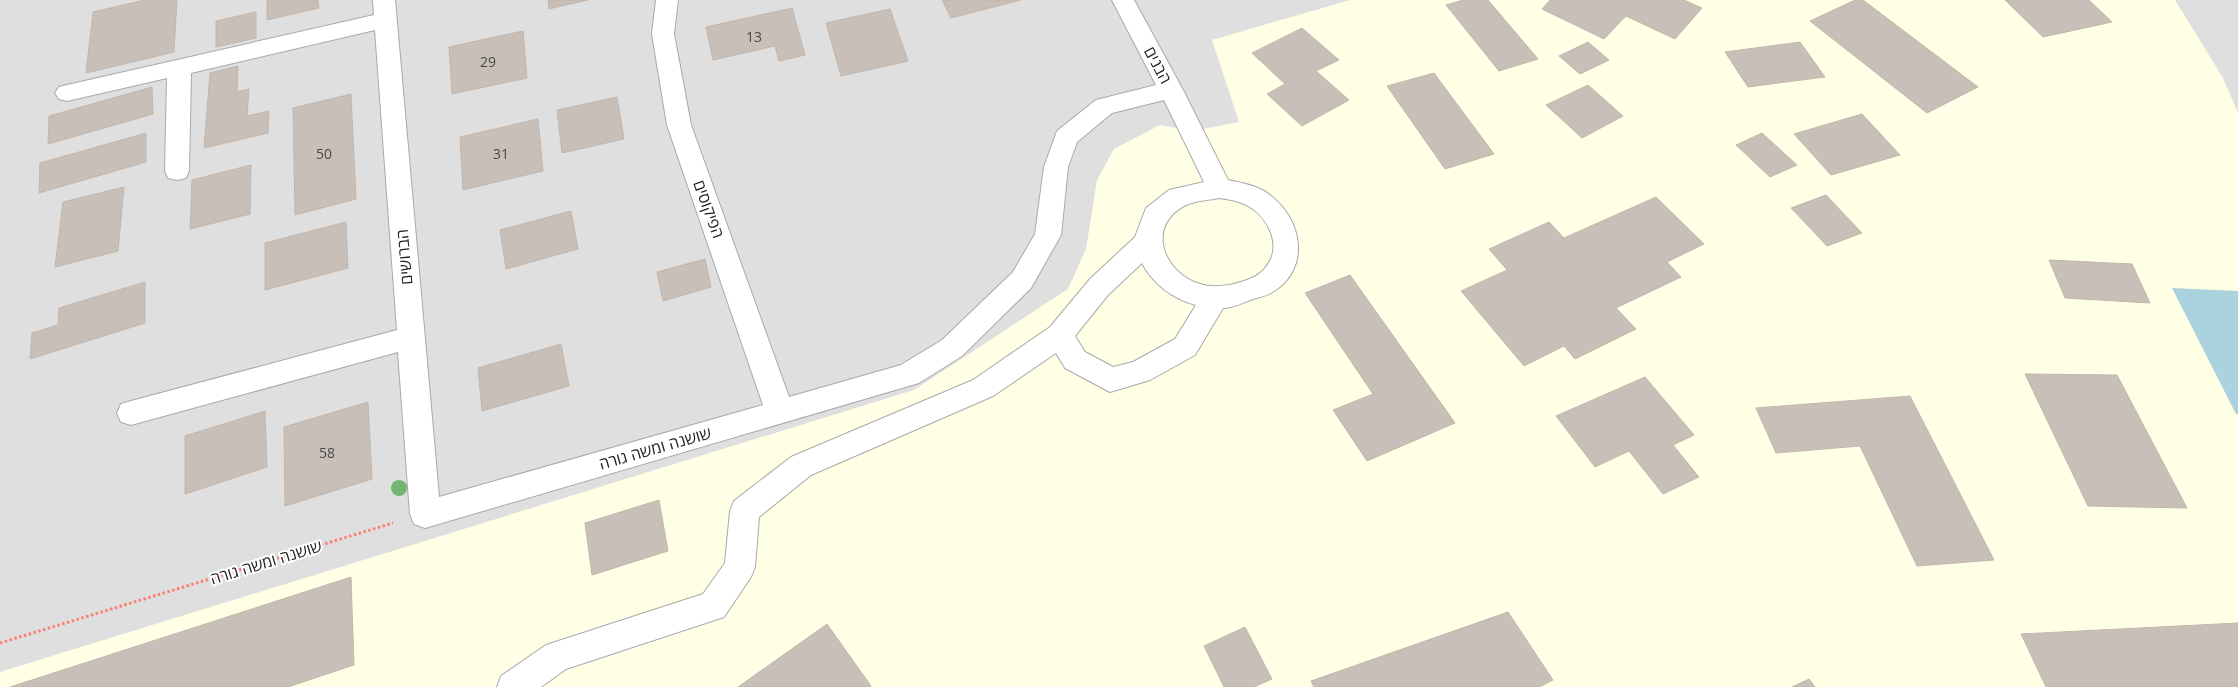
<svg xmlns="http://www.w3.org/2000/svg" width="2238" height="687" font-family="'Open Sans','Noto Sans Hebrew',sans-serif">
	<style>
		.residential { fill: #e0dfdf }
		.education { fill: #ffffe5 }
		.water { fill: #aad3df }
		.building { fill: #c7bfb8; stroke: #c4b6ab }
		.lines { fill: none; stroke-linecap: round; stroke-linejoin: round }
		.minor-casing { stroke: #a9a9a9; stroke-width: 2 }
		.path { stroke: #fa8072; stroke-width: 3; stroke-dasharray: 2.5 2.5; stroke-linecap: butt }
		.minor { fill: #fff; fill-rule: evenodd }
		.tree { fill: #74b475 }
		.labels { text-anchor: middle; stroke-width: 4; stroke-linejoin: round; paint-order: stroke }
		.number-label { font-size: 14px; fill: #4b4948 }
		.street-label { font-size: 16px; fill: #222; stroke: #fff }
	</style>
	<rect width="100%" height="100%" fill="#f2efe9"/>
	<path class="residential" d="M0 0H2238V687H0Z"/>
	<path class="education" d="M1350 0H2175L2223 78 2238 113V687H0V672L914 390 1068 289 1086 249 1097 180 1114 149 1160 125 1192 131 1239 122 1212 40Z"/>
	<path class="water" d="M2172 288 2238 291V414H2236Z"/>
	<path class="building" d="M145 0H177L174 52 86 73 93 12Z
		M267 0H318L319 8 267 20Z
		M548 0H588L549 9Z
		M942 0H1021L951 18Z
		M1463 0H1488L1538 59 1499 71 1446 5Z
		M1550 0H1684L1702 8 1675 39 1626 16 1604 39 1542 9Z
		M1855 0H1863L1978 87 1927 113 1810 21Z
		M2005 0H2089L2112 22 2043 37Z
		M792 8 805 55 779 61 775 46 713 60 706 27Z
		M890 9 908 61 841 76 826 23Z
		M256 12V38L216 47V21Z
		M1302 28 1339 60 1316 71 1349 100 1302 126 1267 94 1285 84 1252 53Z
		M523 31 527 78 452 94 449 47Z
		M1588 42 1609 60 1580 74 1559 56Z
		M1800 42 1825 77 1748 87 1725 52Z
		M238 66 237 92 249 89 247 116 269 111 268 133 204 148 210 73Z
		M1434 73 1494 154 1445 169 1387 86Z
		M1588 85 1623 116 1582 138 1546 105Z
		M152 87 153 114 48 144 49 116Z
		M351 94 356 199 295 215 293 108Z
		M617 97 624 139 562 153 557 110Z
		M1862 114 1900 155 1831 175 1794 134Z
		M538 119 543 171 463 190 460 137Z
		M146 133V162L39 193 40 163Z
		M1762 133 1797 165 1770 177 1736 145Z
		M251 165 250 214 190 229 192 180Z
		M124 187 118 251 55 267 63 202Z
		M1826 195 1862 233 1827 246 1791 208Z
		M1656 197 1704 244 1667 262 1681 277 1616 308 1636 329 1575 359 1564 346 1524 366 1461 291 1507 270 1489 249 1549 222 1564 238Z
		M571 211 578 249 506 269 500 230Z
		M346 222 348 268 265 290V243Z
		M705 259 711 287 663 301 657 272Z
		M2049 260 2132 264 2150 303 2065 298Z
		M1350 275 1455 423 1367 461 1333 410 1373 394 1305 293Z
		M145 282V323L30 359 32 333 58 325 59 308Z
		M561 344 569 386 482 411 478 368Z
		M2025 374 2117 375 2187 508 2088 506Z
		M1645 377 1694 435 1673 445 1699 477 1663 494 1629 451 1595 467 1556 416Z
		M1910 396 1994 560 1917 566 1860 446 1776 453 1756 408Z
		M368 402 372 479 285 506 284 427Z
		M265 411 267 467 185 494V436Z
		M659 500 668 551 592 575 585 523Z
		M351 577 354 665 288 687H10Z
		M1508 612 1553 680 1539 687H1314L1311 681Z
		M2238 623V687H2046L2021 634Z
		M827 624 871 686 869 687H738Z
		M1245 627 1272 679 1254 687H1224L1204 646Z
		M1809 679 1815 687H1792Z"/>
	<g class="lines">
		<g class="minor-casing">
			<path id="minor" d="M373 0H395L439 497 763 405 667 125 652 34 656 0H678L674 34 691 125 789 397 901 365 942 340 1013 272 1035 234 1044 167 1057 131 1096 100 1156 85 1112 0H1134L1183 90 1228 180C1242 183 1260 186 1271 196 1303 221 1311 270 1271 293 1266 296 1259 297 1253 299 1244 302 1233 308 1223 308L1195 355 1150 380 1110 392 1065 368 1056 353 993 396 811 475 759 517 755 567 751 577 724 617 566 669 541 687H497L501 676 546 645 703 594 725 563 730 511 734 501 791 457 973 380 1050 327 1090 279 1135 237 1146 208 1169 190 1204 182 1164 100 1112 113 1077 142 1068 167 1061 235 1031 288 962 356 919 383 425 528 414 524 410 514 398 352 131 425 121 422 117 413 121 404 131 401 397 330 375 30 191 73 189 171 186 178 177 180 168 178 165 171 167 78 67 101 59 99 55 93 59 87 67 85 374 15ZM1219 198C1229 199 1239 201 1248 206 1268 217 1283 246 1266 267 1260 275 1251 279 1241 282 1228 286 1213 288 1200 284 1163 273 1145 225 1186 205 1195 201 1209 200 1219 198ZM1142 263C1153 284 1173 299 1196 305L1175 339 1133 362 1113 367 1085 352 1075 336 1108 295Z"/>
		</g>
		<path class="path" d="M0 643 393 523"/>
		<use href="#minor" class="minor"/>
	</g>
	<circle class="tree" cx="399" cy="488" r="8"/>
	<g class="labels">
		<g class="number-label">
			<text x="754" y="42">13</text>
			<text x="488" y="67">29</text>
			<text x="324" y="159">50</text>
			<text x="501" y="159">31</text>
			<text x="327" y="458">58</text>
		</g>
		<g class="street-label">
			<text transform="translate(1158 65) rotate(62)" y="6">הבנים</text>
			<text transform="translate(709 209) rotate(70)" y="6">הפיקוסים</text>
			<text transform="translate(404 257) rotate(-95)" y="6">הברושים</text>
			<text transform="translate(655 448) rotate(-16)" y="6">שושנה ומשה גורה</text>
			<text transform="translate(266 562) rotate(-17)" y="6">שושנה ומשה גורה</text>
		</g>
	</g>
</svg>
